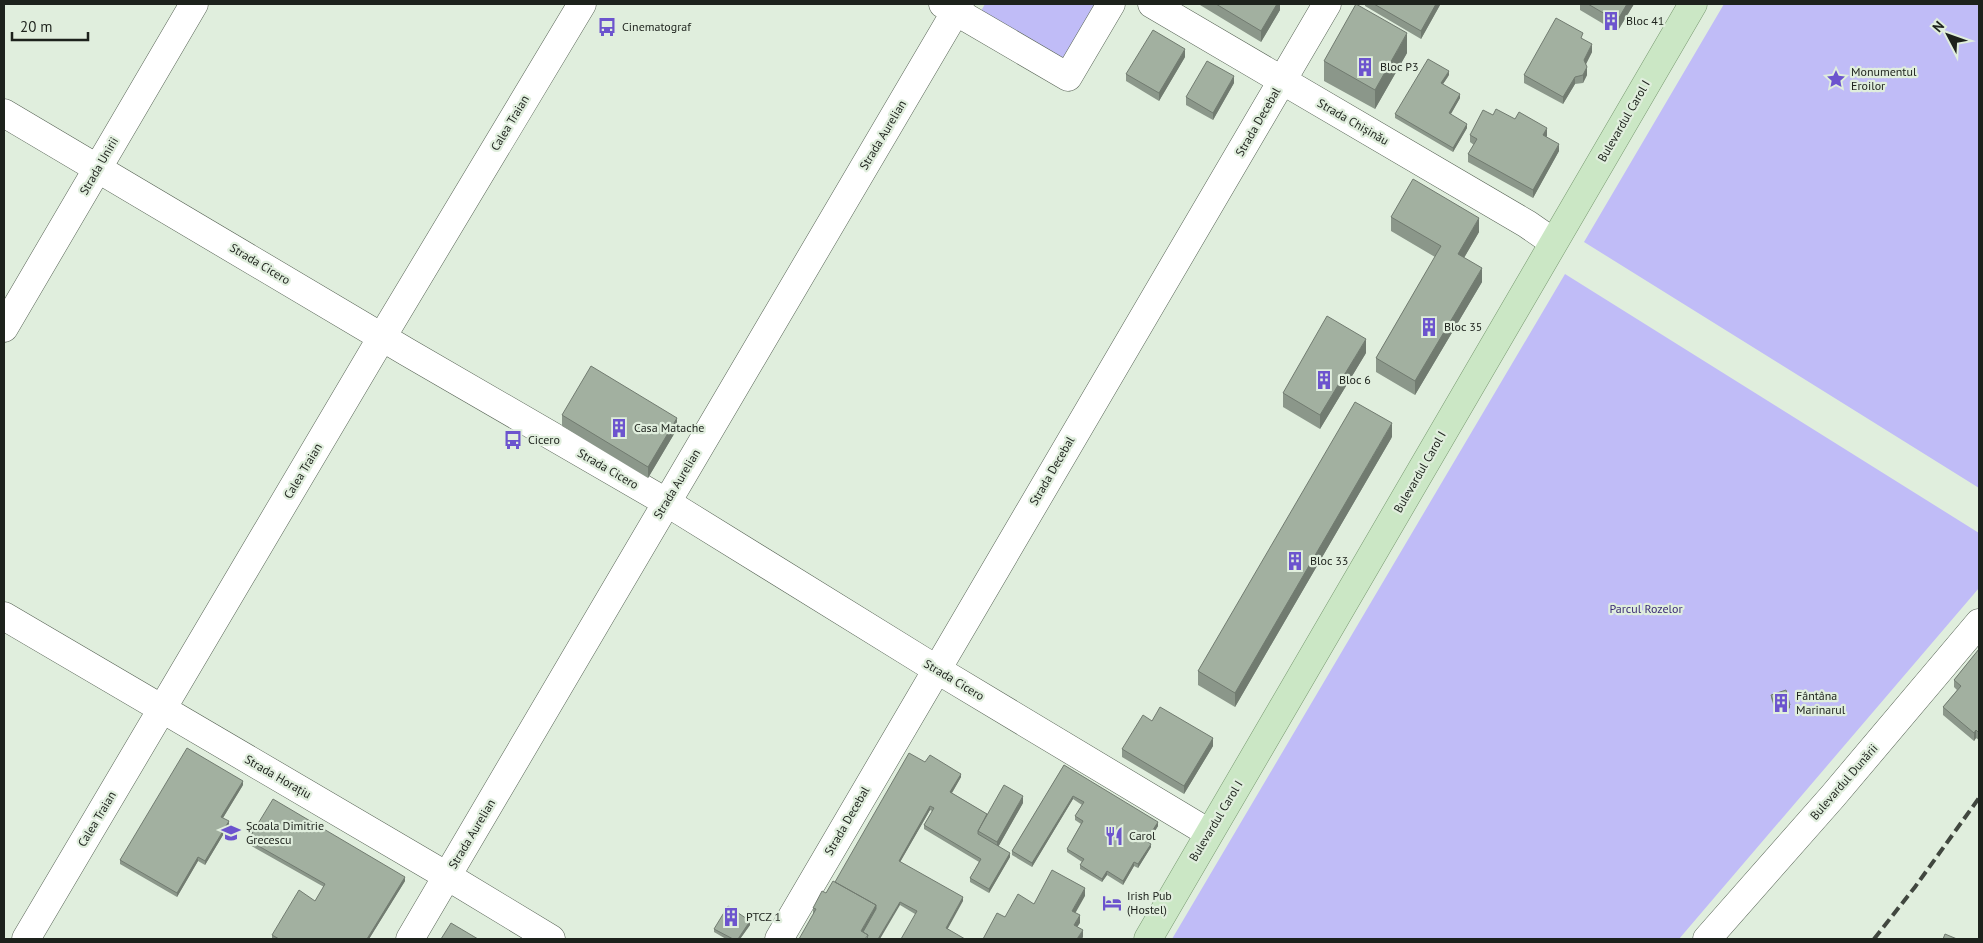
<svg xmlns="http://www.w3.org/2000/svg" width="1983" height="943" font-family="'PT Sans',sans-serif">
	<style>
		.green { fill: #c0bcf7 }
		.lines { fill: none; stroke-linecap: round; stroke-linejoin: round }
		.minor-casing { stroke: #586456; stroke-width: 29 }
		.major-casing { stroke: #779870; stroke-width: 29 }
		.minor { stroke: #fff; stroke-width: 28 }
		.major { stroke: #cbe7c5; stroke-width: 28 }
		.rail { stroke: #41473f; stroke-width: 4; stroke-dasharray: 10 5; stroke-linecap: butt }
		.wall { fill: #8b978a }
		.shaded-wall { fill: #717b70 }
		.building { fill: #a2b0a0; stroke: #717b70 }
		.labels { text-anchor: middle; stroke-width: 4.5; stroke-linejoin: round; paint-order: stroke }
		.poi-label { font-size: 12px; fill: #1d221c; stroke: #e0eedd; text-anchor: start }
		.street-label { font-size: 12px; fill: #1d221c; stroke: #e0eedd }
		.park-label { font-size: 12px; fill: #3b2d75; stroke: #e0eedd }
	</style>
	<rect width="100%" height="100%" fill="#e0eedd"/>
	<path class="green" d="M985 4H1101L1067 62 981 11Z
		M1724 4H1979V488L1584 242Z
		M1565 274 1979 533V588L1679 939H1172Z"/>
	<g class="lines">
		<g class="minor-casing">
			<path id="minor" d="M943 4 1068 77 1111 4
				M1152 4 1527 224 1553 242
				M4 113 407 352 666 502 936 669 1209 833
				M4 328 194 4
				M4 616 447 876 551 939
				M26 939 382 337 582 4
				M410 939 960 4
				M779 939 1327 4
				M1707 939 1833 796 1979 623"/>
		</g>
		<g class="major-casing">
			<path id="major" d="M1148 939 1693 4"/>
		</g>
		<use href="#minor" class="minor"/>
		<use href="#major" class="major"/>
		<path class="rail" d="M1874 939 1915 887 1979 798"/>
	</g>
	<path class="wall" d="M1200 4H1280V10L1261 42 1200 5Z
		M1365 4H1440V5L1421 39 1365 6Z
		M1580 4H1634L1617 32 1580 10Z
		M1583 39 1592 52 1586 64 1587 75 1583 83 1575 84 1563 104 1524 83V75Z
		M1407 53 1375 109 1324 81V61Z
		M1185 57 1159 101 1126 81V74Z
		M1449 75 1443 84 1460 98 1451 114 1467 128 1453 152 1395 118V114Z
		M1234 83 1213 120 1186 105V97Z
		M1515 119 1547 136 1546 137 1559 151 1533 198 1468 162V154L1474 145 1470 142V135Z
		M1391 217 1479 232 1464 258 1482 282 1415 395 1376 372V358L1435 257 1391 231Z
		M1366 353 1320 429 1283 407V393Z
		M562 415 677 429 648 478 562 426Z
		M1392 437 1235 707 1198 685V671Z
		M1979 649V740L1976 738 1974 741 1943 715V707L1957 690 1954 687V680Z
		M1771 695 1790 708 1776 713 1771 698Z
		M1152 721 1213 746 1184 794 1122 757V749Z
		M925 762 961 777 952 793 987 814 1023 803 998 847 1010 857 989 893 970 882V878L979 862 924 829V825L932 811 930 810 900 862 963 901 915 914 900 905 813 915V908L835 882Z
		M1064 765 1158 826 1148 842 1151 847 1138 868 1134 866 1123 885 1107 875 1102 882 1080 869V865L1082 862 1067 852V849L1081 824 1075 820V816L1082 805 1073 799 1032 867 1012 855V851Z
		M243 785 223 818 229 825 205 865 198 861 177 897 120 864V860Z
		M248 840 405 881 369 939H272V935L315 901 324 887 248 844Z
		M750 925 740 939H726L714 932V929Z"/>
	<path class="shaded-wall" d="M1277 4H1280V10L1261 42V31Z
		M1436 4H1440V5L1421 39V31Z
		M1627 4H1634L1617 32V21Z
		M1407 33V53L1375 109V90Z
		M1592 44V52L1584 68V60Z
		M1185 49V57L1159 101V93Z
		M1587 67V75L1583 83V75Z
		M1449 71V75L1441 87V83Z
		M1234 76V83L1213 120V113Z
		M1575 77V84L1563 104V97Z
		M1460 94V98L1449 117V113Z
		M1467 124V128L1453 152V148Z
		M1547 128V136L1543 143V135Z
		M1559 144V151L1533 198V190Z
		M1479 218V232L1458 268V254Z
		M1482 268V282L1415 395V381Z
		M1366 339V353L1320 429V415Z
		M677 418V429L648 478V467Z
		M1392 423V437L1235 707V693Z
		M1790 705V708L1776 713V709Z
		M1976 730V738L1974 741V733Z
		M1213 738V746L1184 794V786Z
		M961 774V777L950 796V792Z
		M243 781V785L221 821V817Z
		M1023 796V803L997 849V842Z
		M1073 796V799L1032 867V863Z
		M930 806V810L899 864V861Z
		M229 821V825L205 865V861Z
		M1158 822V826L1146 845V841Z
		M1151 844V847L1138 868V864Z
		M1010 853V857L989 893V889Z
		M198 857V861L177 897V893Z
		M1134 862V866L1123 885V881Z
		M1107 871V875L1102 882V879Z
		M405 877V881L369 939H367Z
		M1085 888V896L1072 919V911Z
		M963 897V901L946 932V928Z
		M900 902V905L880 939H878Z
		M876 905V912L863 935 861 931Z
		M1080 915V923L1074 932V925Z
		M750 921V925L740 939H738Z
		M1083 930V937L1082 939H1077Z"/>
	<path class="building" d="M1216 4H1277L1261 31Z
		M1356 4 1407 33 1375 90 1324 61Z
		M1374 4H1436L1421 31Z
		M1588 4H1627L1617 21Z
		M1556 18 1583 33 1581 38 1592 44 1584 60 1587 67 1583 75 1575 77 1563 97 1524 75Z
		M1153 30 1185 49 1159 93 1126 74Z
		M1428 59 1449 71 1441 83 1460 94 1449 113 1467 124 1453 148 1395 114Z
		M1207 61 1234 76 1213 113 1186 97Z
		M1496 109 1515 119 1519 112 1547 128 1543 135 1559 144 1533 190 1468 154 1477 139 1470 135 1483 110 1493 115Z
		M1413 179 1479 218 1458 254 1482 268 1415 381 1376 358 1441 246 1391 217Z
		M1327 316 1366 339 1320 415 1283 393Z
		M591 366 677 418 648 467 562 415Z
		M1355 402 1392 423 1235 693 1198 671Z
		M1979 649V733L1976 730 1974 733 1943 707 1961 686 1954 680Z
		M1786 690 1790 705 1776 709 1771 695Z
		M1160 707 1213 738 1184 786 1122 749 1143 715 1152 721Z
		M187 748 243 781 221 817 229 821 205 861 198 857 177 893 120 860Z
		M909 753 925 762 930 755 961 774 950 792 987 814 978 831V834L1010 853 989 889 970 878 981 859 924 825 934 808 930 806 899 861 963 897 946 928 965 939H901L917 911 900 902 878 939H867L868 935 863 932 876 909V905L835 882Z
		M1064 765 1158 822 1146 841 1151 844 1138 864 1134 862 1123 881 1107 871 1102 879 1080 865 1084 859 1067 849 1083 821 1075 816 1084 802 1073 796 1032 863 1012 851Z
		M1004 785 1023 796 997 842 978 831Z
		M273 799 405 877 367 939H279L272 935 299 890 315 901 325 884 248 840Z
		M1052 870 1085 888 1072 911 1080 915 1074 925 1083 930 1077 939H983L997 913 1005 917 1018 894 1034 904Z
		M833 881 876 905 861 931 868 935 865 939H799L816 909 813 908 822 891 826 893Z
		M728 906 750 921 738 939H733L714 929Z
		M451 923 478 939H441Z
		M1945 934 1957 939H1943Z"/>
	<defs>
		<g id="building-bare" transform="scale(1.5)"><path d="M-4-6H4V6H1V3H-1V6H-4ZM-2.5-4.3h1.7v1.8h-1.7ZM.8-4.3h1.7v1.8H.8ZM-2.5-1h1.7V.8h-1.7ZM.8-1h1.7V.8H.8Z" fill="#6c54ce" stroke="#e0eedd" stroke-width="2.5" paint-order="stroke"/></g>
		<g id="bus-bare" transform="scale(1.5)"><path d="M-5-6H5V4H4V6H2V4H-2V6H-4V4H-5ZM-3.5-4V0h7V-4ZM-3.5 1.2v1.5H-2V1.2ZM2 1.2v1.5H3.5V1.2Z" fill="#6c54ce" stroke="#e0eedd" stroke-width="2.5" paint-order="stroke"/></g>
		<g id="sight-bare" transform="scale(1.5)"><path d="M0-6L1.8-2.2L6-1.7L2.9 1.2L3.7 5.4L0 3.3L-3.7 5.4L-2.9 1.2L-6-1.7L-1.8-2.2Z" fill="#6c54ce" stroke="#e0eedd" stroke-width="2.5" paint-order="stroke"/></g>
		<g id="school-bare" transform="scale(1.5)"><path d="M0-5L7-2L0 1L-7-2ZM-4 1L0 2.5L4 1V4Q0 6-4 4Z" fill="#6c54ce" stroke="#e0eedd" stroke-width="2.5" paint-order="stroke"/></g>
		<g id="restaurant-bare" transform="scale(1.5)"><path d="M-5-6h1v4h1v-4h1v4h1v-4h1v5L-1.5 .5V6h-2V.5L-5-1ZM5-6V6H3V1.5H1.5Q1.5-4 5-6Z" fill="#6c54ce" stroke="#e0eedd" stroke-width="2.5" paint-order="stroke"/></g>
		<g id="hotel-bare" transform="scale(1.5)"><path d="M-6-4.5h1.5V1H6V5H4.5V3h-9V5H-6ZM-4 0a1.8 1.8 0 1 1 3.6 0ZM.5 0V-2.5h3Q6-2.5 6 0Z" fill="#6c54ce" stroke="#e0eedd" stroke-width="2.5" paint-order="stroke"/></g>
	</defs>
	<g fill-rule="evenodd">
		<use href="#building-bare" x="1611" y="21"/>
		<use href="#bus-bare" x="607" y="27"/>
		<use href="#building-bare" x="1365" y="67"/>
		<use href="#sight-bare" x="1836" y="79"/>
		<use href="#building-bare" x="1429" y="327"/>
		<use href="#building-bare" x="1324" y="380"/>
		<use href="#building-bare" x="619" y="428"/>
		<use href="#bus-bare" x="513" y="440"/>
		<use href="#building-bare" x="1295" y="561"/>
		<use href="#building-bare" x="1781" y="703"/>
		<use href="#school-bare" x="231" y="833"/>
		<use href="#restaurant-bare" x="1114" y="836"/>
		<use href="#hotel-bare" x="1112" y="903"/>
		<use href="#building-bare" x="731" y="917"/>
	</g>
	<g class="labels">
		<g class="poi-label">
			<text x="1626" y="25">Bloc 41</text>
			<text x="622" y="31">Cinematograf</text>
			<text x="1380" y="71">Bloc P3</text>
			<text x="1851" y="76">Monumentul<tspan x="1851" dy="14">Eroilor</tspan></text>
			<text x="1444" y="331">Bloc 35</text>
			<text x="1339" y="384">Bloc 6</text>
			<text x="634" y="432">Casa Matache</text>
			<text x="528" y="444">Cicero</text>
			<text x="1310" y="565">Bloc 33</text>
			<text x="1796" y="700">Fântâna<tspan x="1796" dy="14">Marinarul</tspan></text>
			<text x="246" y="830">Școala Dimitrie<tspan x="246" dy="14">Grecescu</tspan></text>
			<text x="1129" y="840">Carol</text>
			<text x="1127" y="900">Irish Pub<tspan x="1127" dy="14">(Hostel)</tspan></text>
			<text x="746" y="921">PTCZ 1</text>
		</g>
		<g class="street-label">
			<text transform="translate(1624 121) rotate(-60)" y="4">Bulevardul Carol I</text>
			<text transform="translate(1258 122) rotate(-60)" y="4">Strada Decebal</text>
			<text transform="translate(1353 122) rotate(30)" y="4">Strada Chișinău</text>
			<text transform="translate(510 123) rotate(-59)" y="4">Calea Traian</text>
			<text transform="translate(883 135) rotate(-59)" y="4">Strada Aurelian</text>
			<text transform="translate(99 166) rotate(-60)" y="4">Strada Unirii</text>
			<text transform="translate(260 264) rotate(31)" y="4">Strada Cicero</text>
			<text transform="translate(608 469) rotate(30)" y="4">Strada Cicero</text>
			<text transform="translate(303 471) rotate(-59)" y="4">Calea Traian</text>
			<text transform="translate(1052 471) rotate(-60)" y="4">Strada Decebal</text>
			<text transform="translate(1420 472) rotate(-60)" y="4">Bulevardul Carol I</text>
			<text transform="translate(677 484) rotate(-59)" y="4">Strada Aurelian</text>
			<text transform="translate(954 680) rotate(31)" y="4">Strada Cicero</text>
			<text transform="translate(278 777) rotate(30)" y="4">Strada Horațiu</text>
			<text transform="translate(1844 782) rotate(-49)" y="4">Bulevardul Dunării</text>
			<text transform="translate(97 819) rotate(-59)" y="4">Calea Traian</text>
			<text transform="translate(847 821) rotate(-60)" y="4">Strada Decebal</text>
			<text transform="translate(1216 821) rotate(-59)" y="4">Bulevardul Carol I</text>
			<text transform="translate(472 834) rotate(-59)" y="4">Strada Aurelian</text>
		</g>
		<g class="park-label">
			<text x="1646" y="613">Parcul Rozelor</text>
		</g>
	</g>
	<rect width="1983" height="943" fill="none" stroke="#1d221c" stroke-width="10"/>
	<g transform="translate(1948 35) rotate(311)" stroke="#e0eedd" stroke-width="4" paint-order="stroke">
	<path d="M0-4L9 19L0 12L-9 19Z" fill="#1d221c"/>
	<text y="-8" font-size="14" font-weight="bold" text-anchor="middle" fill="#1d221c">N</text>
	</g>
	<path d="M12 32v8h76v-8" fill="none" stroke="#1d221c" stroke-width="2.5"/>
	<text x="20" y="32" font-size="15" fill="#1d221c" stroke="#e0eedd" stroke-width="4" paint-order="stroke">20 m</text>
</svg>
